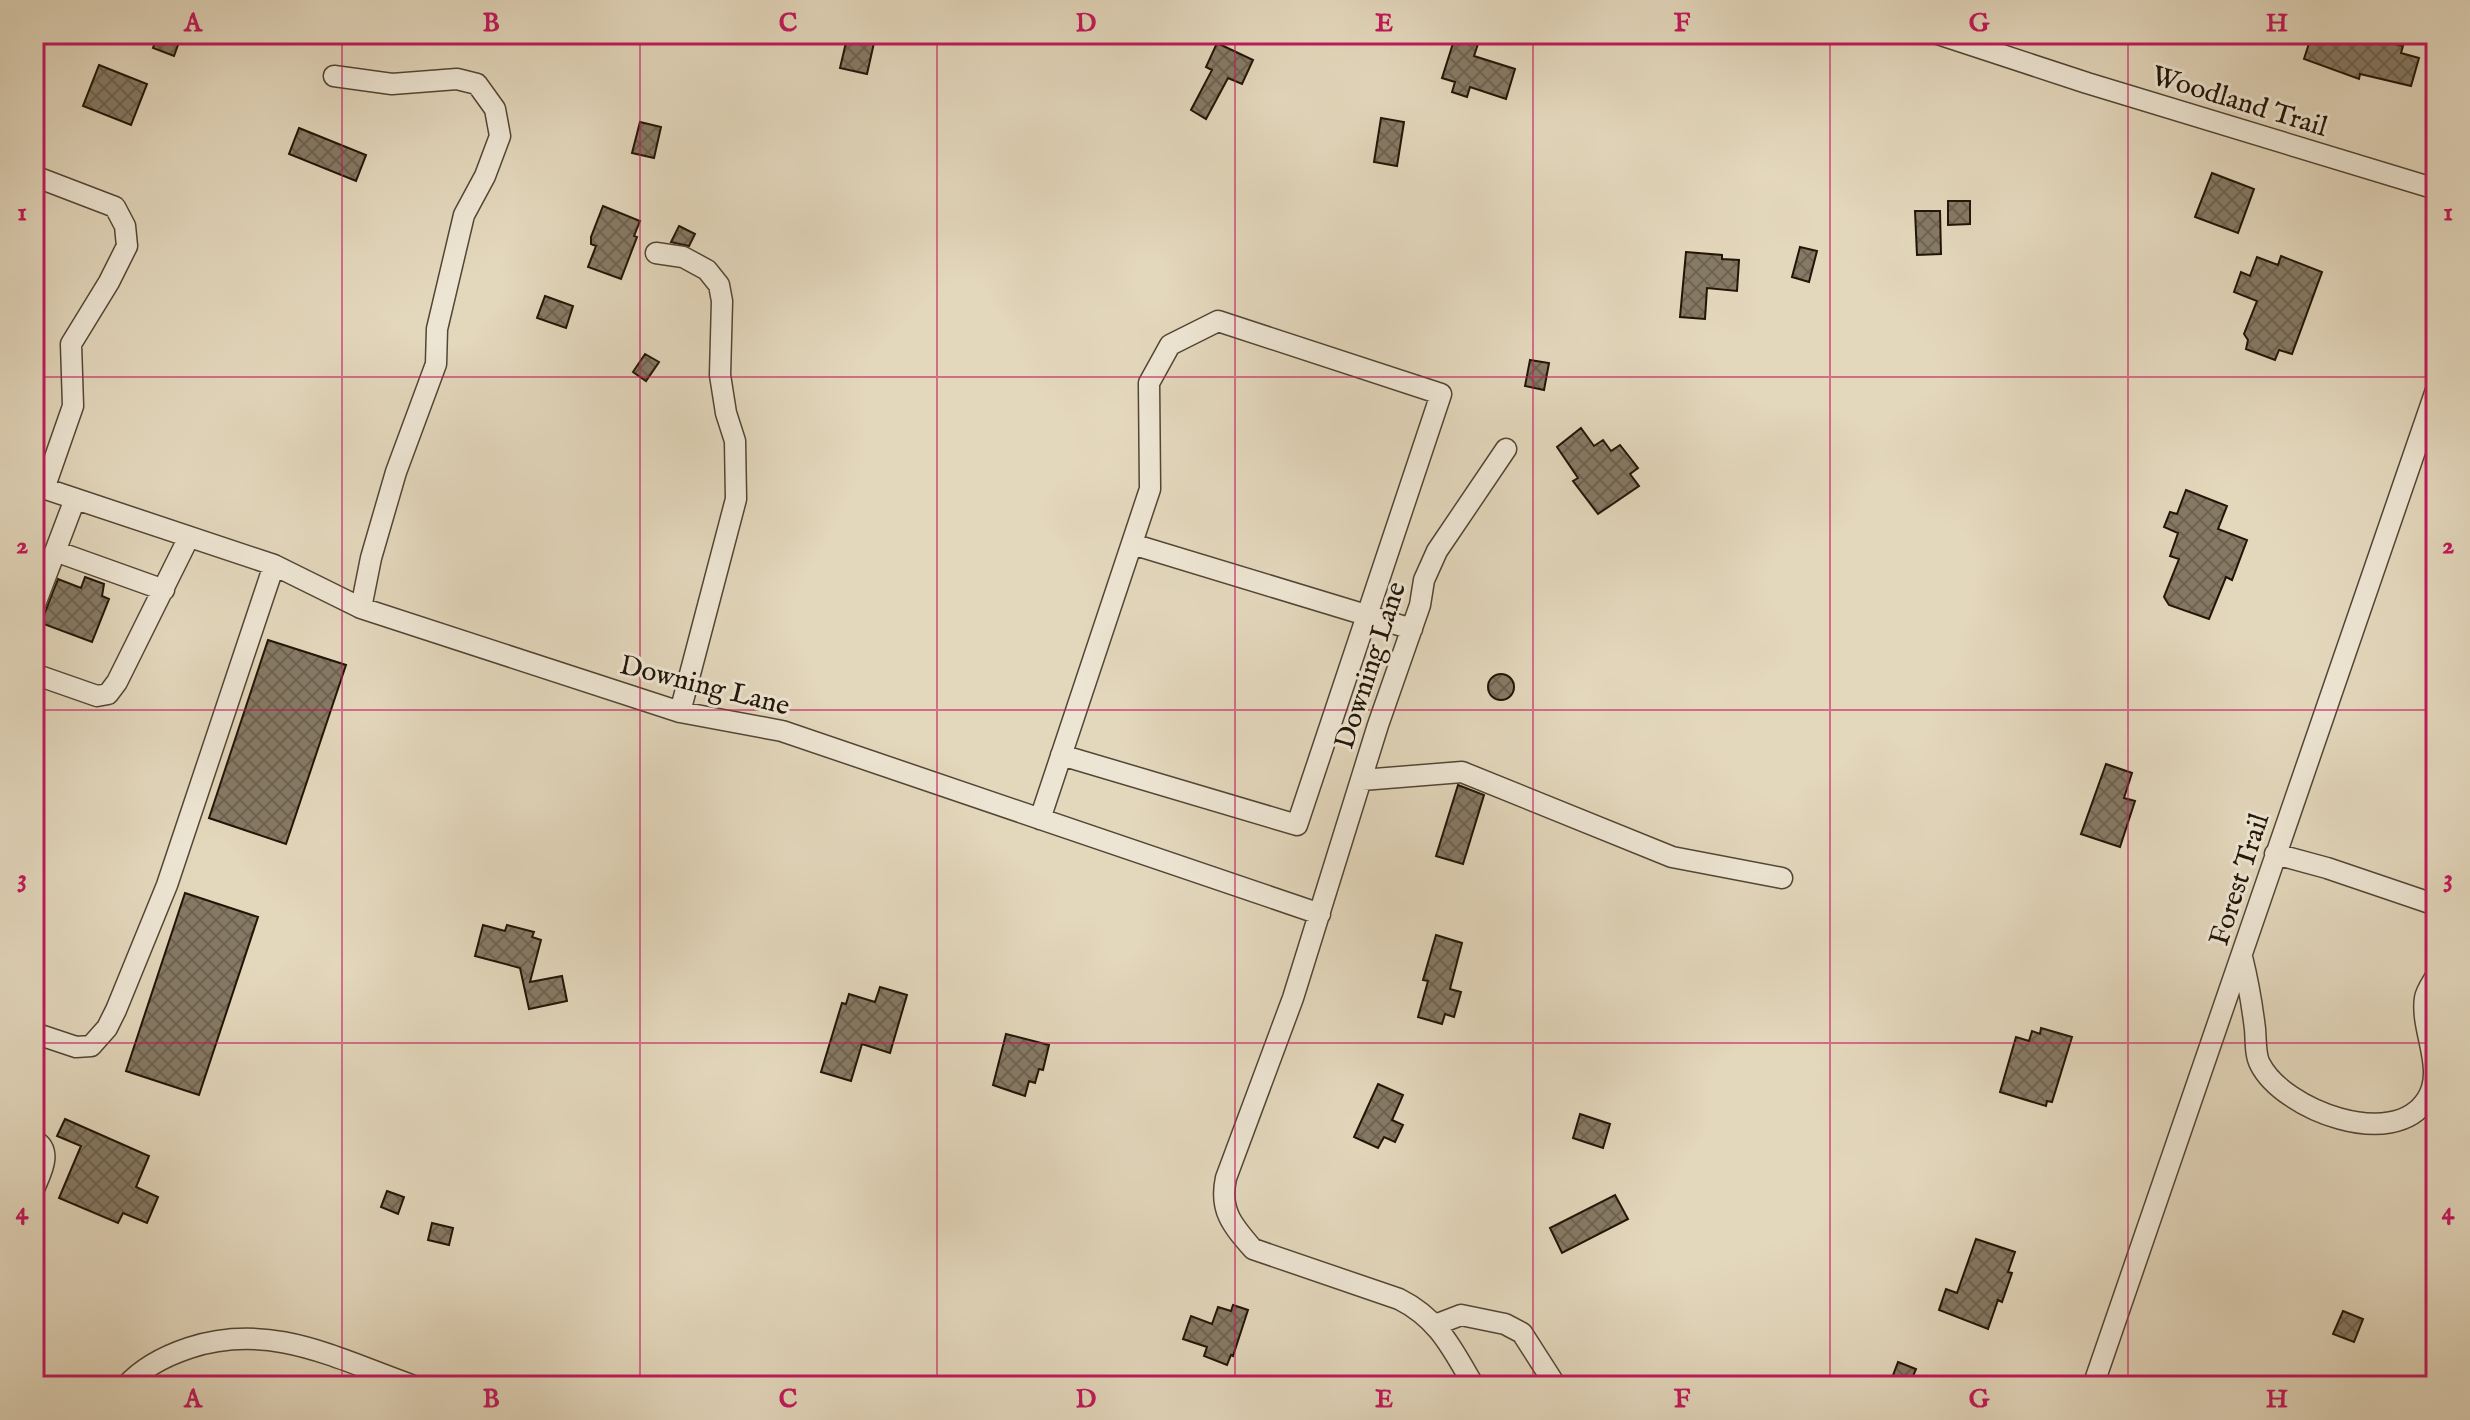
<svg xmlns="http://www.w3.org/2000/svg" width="2470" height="1420" font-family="'IM FELL English',serif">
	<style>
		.building { fill: url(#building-cross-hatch); stroke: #211507; stroke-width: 2 }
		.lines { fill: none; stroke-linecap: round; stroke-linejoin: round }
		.minor-casing { stroke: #524634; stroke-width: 23 }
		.minor { stroke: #ede5d3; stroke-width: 20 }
		.grid { fill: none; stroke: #c2185b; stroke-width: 2; stroke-opacity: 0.55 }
		.labels { text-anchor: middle; stroke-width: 6; stroke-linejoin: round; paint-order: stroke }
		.street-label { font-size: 28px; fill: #211507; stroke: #ede5d3 }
		.neatline { fill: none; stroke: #c2185b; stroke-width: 3 }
		.grid-label { font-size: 26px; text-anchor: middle; font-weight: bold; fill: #c2185b }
	</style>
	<defs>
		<pattern id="building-cross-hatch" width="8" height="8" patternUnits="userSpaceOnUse" patternTransform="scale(2)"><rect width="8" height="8" fill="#867a65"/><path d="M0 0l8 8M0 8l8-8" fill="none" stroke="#6d6351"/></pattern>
	</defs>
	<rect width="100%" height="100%" fill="#e3d7bc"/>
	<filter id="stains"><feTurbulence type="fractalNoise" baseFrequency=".0025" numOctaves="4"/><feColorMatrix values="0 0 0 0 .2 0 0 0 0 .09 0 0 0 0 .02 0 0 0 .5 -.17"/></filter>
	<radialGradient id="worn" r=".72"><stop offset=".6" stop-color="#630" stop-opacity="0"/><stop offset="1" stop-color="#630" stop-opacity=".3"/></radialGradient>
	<path class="building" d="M158 34H182L174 56 153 48Z
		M848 34H876L867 74 840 68Z
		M2312 34H2379L2377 39 2403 46 2401 53 2419 58 2411 86 2360 74 2359 79 2304 59Z
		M1455 37 1478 44 1474 56 1515 69 1506 99 1470 87 1467 97 1452 92 1455 82 1442 78Z
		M1217 43 1253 60 1242 84 1228 78 1206 119 1191 110 1212 70 1206 67Z
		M99 65 147 84 131 125 83 106Z
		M1381 118 1404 122 1397 166 1374 162Z
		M640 122 661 127 654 158 632 153Z
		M299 128 366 155 356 181 289 154Z
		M2212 173 2254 189 2238 233 2195 217Z
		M1948 201H1970V224L1948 225Z
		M603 206 640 221 634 236 637 237 621 279 588 267 596 246 591 244V237Z
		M1915 211H1940L1941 254 1917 255Z
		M679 226 695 234 689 246 671 242Z
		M1800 247 1817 251 1809 282 1792 277Z
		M1686 252 1722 255V259L1739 260 1737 291 1707 288 1705 319 1680 317Z
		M2281 256 2322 272 2292 354 2279 350 2275 360 2246 349 2248 340 2244 334 2257 301 2234 292 2241 272 2250 276 2257 257 2278 265Z
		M545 296 573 306 566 328 537 318Z
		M645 354 659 362 646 381 633 372Z
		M1530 360 1549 363 1544 390 1525 386Z
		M1581 428 1594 446 1603 440 1611 451 1620 445 1638 468 1630 474 1639 486 1598 514 1573 481 1578 478 1557 447Z
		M2186 490 2227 506 2218 529 2247 540 2232 580 2226 577 2209 619 2169 605 2164 597 2179 559 2170 556 2178 533 2164 527 2170 512 2177 514Z
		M85 577 104 584 102 596 109 599 92 642 41 623 58 579 81 588Z
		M268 640 346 665 286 844 209 818Z
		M1488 687a13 13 0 1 1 26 0a13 13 0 1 1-26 0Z
		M2106 764 2132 773 2124 798 2135 801 2120 847 2081 834Z
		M1458 785 1484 795 1463 864 1436 856Z
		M185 893 258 917 199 1095 126 1071Z
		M483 925 505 931 507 925 534 932 532 937 541 940 530 982 562 976 567 1001 529 1009 520 968 475 956Z
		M1436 935 1462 943 1450 989 1461 992 1454 1017 1445 1014 1442 1024 1418 1017 1428 981 1423 980Z
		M880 987 907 995 890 1053 862 1044 851 1081 821 1072 842 1003 846 1004 849 994 875 1002Z
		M2041 1028 2072 1037 2052 1102 2047 1101 2046 1106 2000 1092 2016 1037 2029 1041 2032 1031 2040 1034Z
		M1006 1034 1049 1045 1043 1070 1039 1069 1035 1083 1029 1081 1025 1096 993 1085Z
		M1378 1084 1403 1095 1392 1120 1403 1125 1395 1142 1384 1137 1378 1148 1354 1137Z
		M1580 1114 1610 1124 1603 1148 1573 1138Z
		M65 1119 149 1156 136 1187 158 1197 147 1223 123 1213 118 1223 59 1198 81 1146 57 1136Z
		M387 1191 404 1197 398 1214 381 1207Z
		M1615 1195 1628 1219 1562 1253 1550 1228Z
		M432 1223 453 1228 449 1245 428 1240Z
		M1976 1239 2015 1252 2008 1272 2012 1273 2002 1302 1998 1300 1988 1329 1939 1310 1946 1289 1957 1293Z
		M1233 1305 1248 1310 1233 1356 1231 1355 1227 1365 1204 1356 1207 1347 1183 1339 1191 1316 1212 1324 1218 1307 1231 1311Z
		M2343 1311 2363 1319 2354 1342 2333 1334Z
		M1898 1362 1916 1369 1909 1386 1892 1378Z"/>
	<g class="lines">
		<g class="minor-casing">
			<path id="minor" d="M1938 34 2087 83 2436 189
				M334 76 392 84 457 79 477 84 495 109 500 136 485 176 464 215 437 329 436 364 396 472 371 558 361 608
				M34 176 115 207 125 226 127 246 109 282 71 344 73 406 44 489
				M656 253 683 257 707 270 719 285 722 301 720 375 726 413 735 441 736 499 680 712
				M34 485 274 565 361 608 680 712 782 731 1320 914
				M1132 544 1412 629
				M55 551 164 590
				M34 607 75 499
				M34 674 97 696 108 694 117 682 189 537
				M1362 780 1462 772 1672 857 1782 878
				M1040 819 1150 489 1149 383 1170 345 1218 321 1441 394 1297 825 1061 755
				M2275 854 2327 868 2436 905
				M2242 957C2248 981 2252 1004 2255 1029 2256 1040 2255 1055 2260 1064 2283 1110 2394 1152 2427 1099 2446 1069 2420 1030 2425 998 2426 991 2432 983 2436 976
				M34 1033 76 1047 91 1046 107 1028 116 1010 167 885 274 565
				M34 1140C54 1151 40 1174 34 1189
				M1435 1325 1461 1315 1505 1324 1522 1333 1556 1386
				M126 1386C143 1367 165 1356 189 1348 271 1321 337 1359 414 1386
				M1474 1386C1452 1349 1439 1319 1399 1299L1253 1249C1232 1225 1219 1210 1226 1178L1293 998 1378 725 1420 605 1424 580 1437 551 1506 449
				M2093 1386 2436 390"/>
		</g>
		<use href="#minor" class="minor"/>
	</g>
	<path class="grid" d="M342 34V1386M640 34V1386M937 34V1386M1235 34V1386M1533 34V1386M1830 34V1386M2128 34V1386M34 377H2436M34 710H2436M34 1043H2436"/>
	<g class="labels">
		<g class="street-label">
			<text transform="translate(2240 100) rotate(17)" y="10">Woodland Trail</text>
			<text transform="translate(1369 665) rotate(-72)" y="10">Downing Lane</text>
			<text transform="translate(705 684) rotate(14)" y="10">Downing Lane</text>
			<text transform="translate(2238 879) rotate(-72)" y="10">Forest Trail</text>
		</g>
	</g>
	<rect width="2470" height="1420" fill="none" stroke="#e3d7bc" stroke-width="88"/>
	<rect x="44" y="44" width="2382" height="1332" class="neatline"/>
	<g class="grid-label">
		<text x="193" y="31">A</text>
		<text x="491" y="31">B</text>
		<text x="788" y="31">C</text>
		<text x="1086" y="31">D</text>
		<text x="1384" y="31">E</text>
		<text x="1682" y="31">F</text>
		<text x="1979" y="31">G</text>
		<text x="2277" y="31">H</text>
		<text x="22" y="220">1</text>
		<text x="2448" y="220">1</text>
		<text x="22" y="553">2</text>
		<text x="2448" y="553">2</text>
		<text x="22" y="886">3</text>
		<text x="2448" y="886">3</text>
		<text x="22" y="1219">4</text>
		<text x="2448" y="1219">4</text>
		<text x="193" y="1407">A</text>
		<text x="491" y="1407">B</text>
		<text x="788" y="1407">C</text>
		<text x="1086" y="1407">D</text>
		<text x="1384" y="1407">E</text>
		<text x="1682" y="1407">F</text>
		<text x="1979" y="1407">G</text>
		<text x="2277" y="1407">H</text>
	</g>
	<rect width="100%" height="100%" filter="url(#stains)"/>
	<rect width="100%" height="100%" fill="url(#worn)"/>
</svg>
